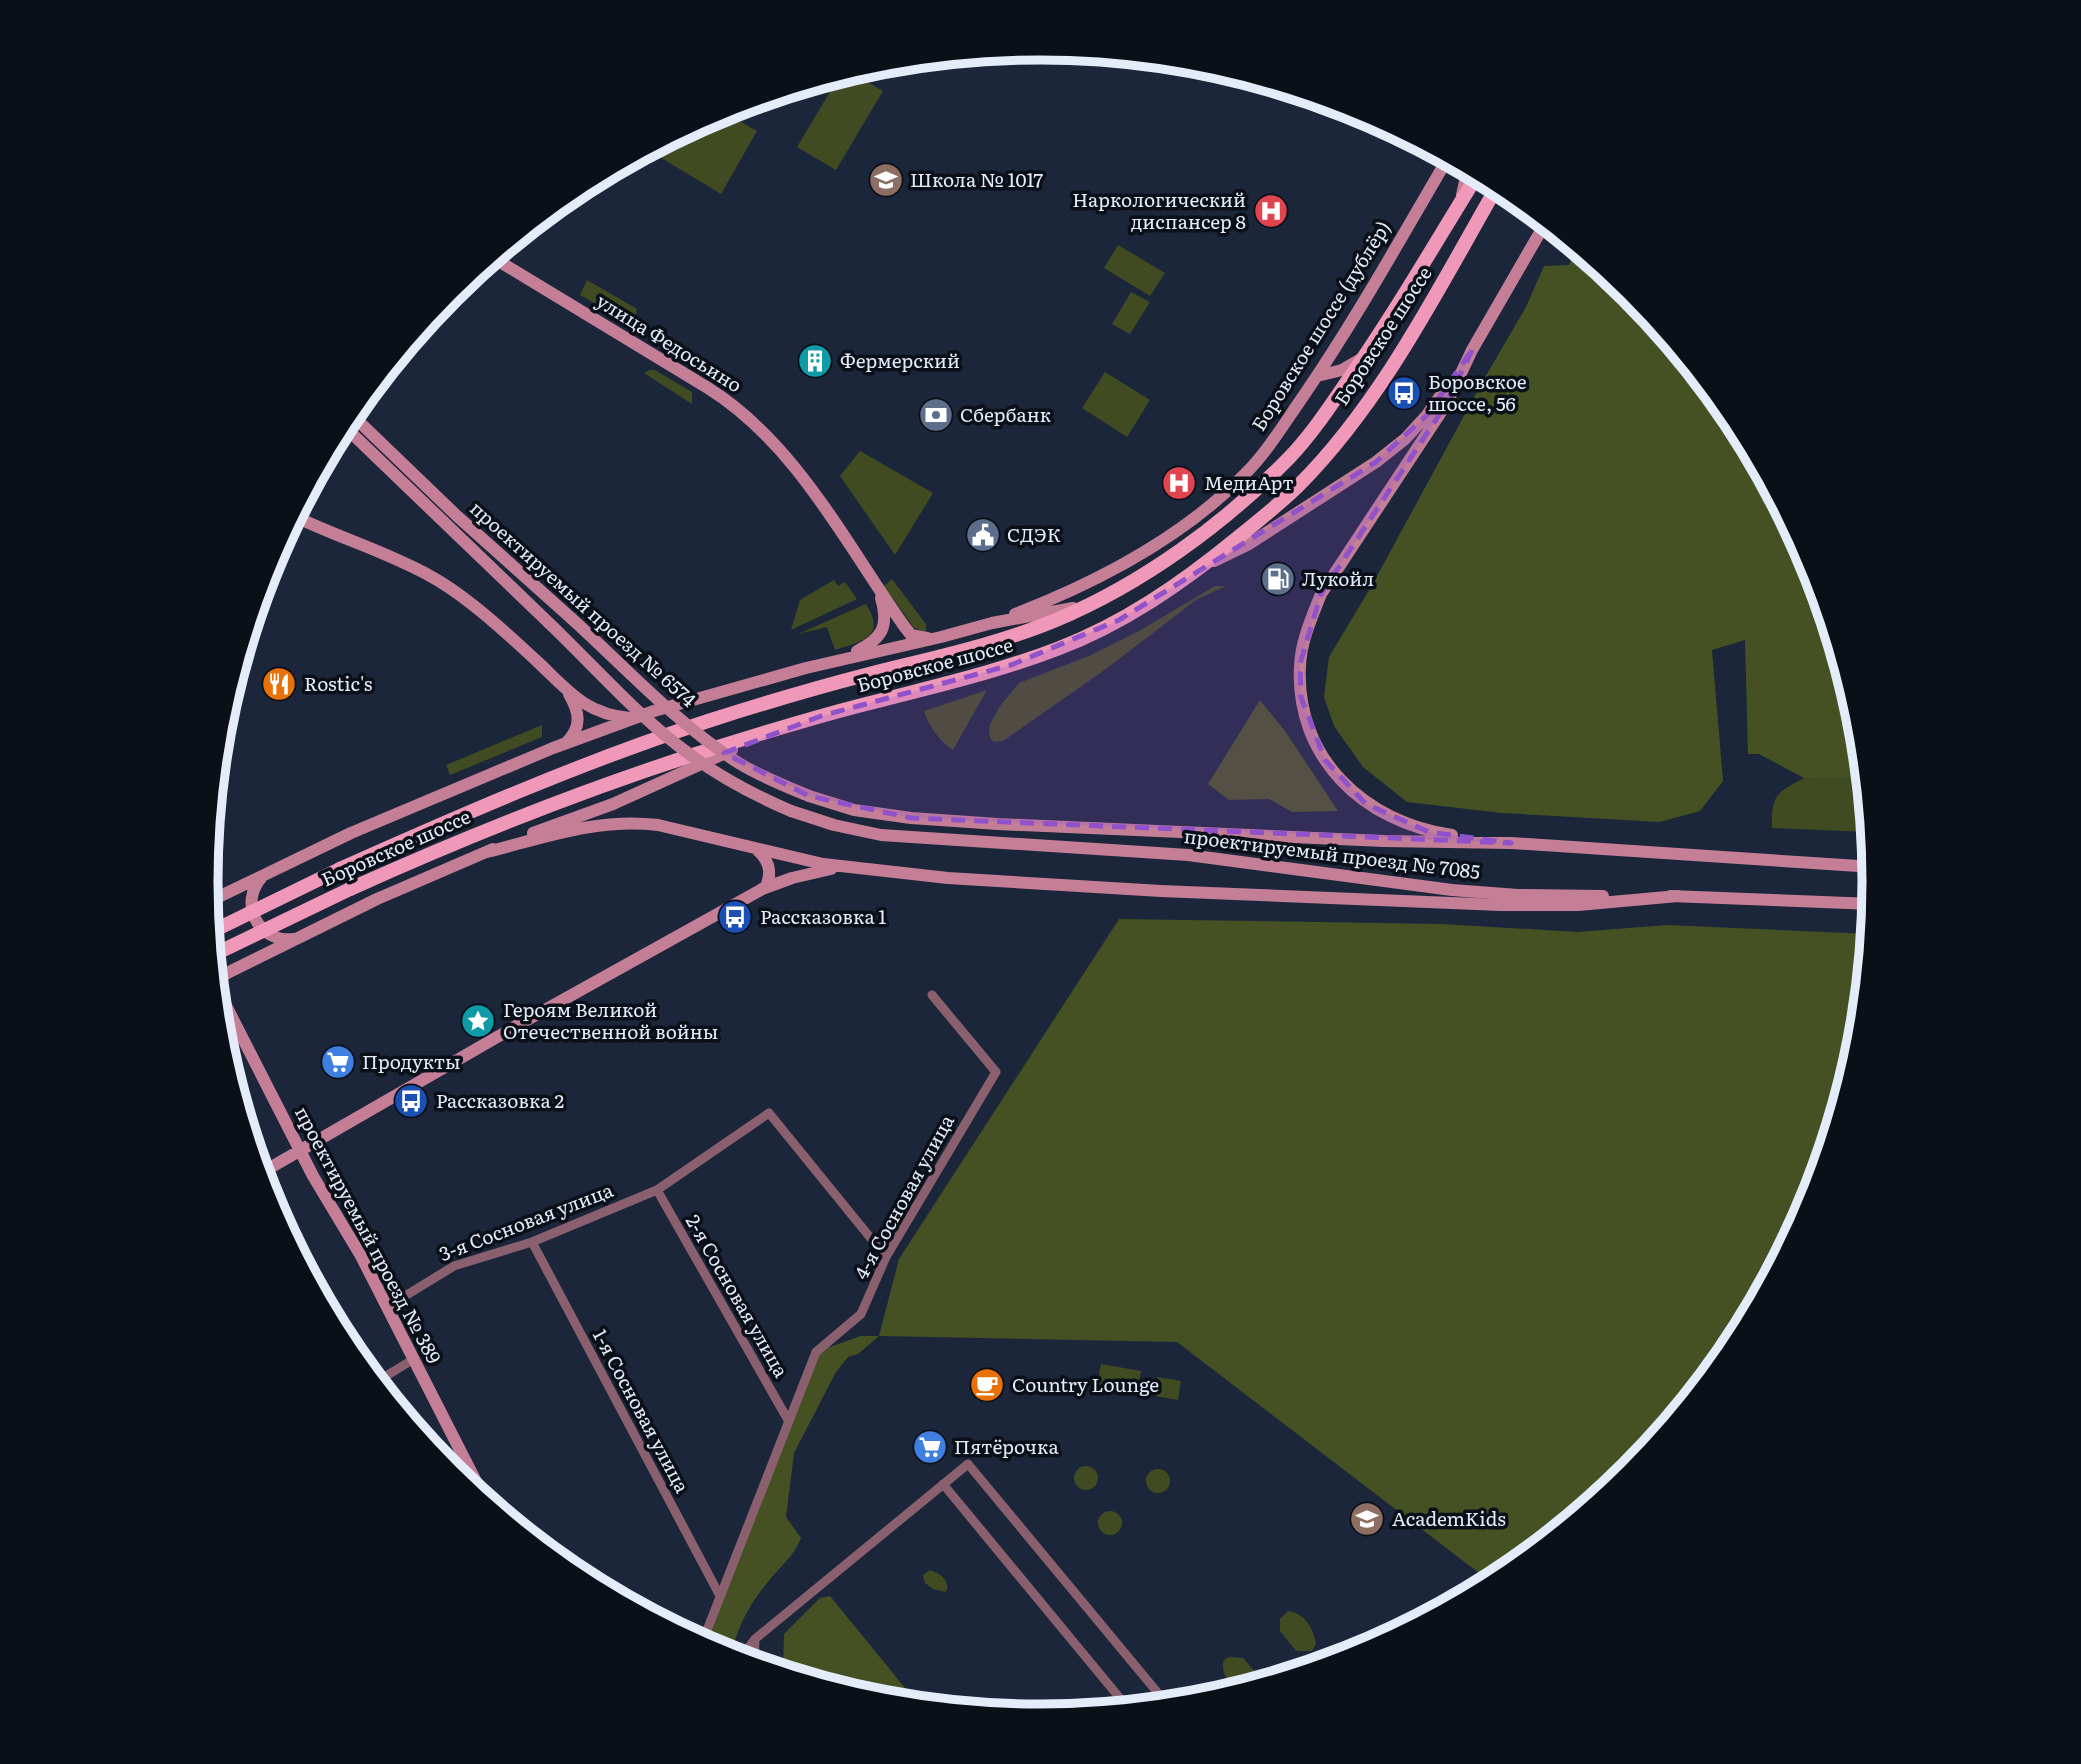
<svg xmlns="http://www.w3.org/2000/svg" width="2081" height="1764" font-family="Literata,serif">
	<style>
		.green { fill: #404b21 }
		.forest { fill: #455122 }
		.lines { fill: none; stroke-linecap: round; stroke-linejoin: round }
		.street { stroke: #8a606e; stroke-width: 9 }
		.secondary { stroke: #c47f97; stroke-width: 12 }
		.primary { stroke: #f098b7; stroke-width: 14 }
		.secondary-bridge { stroke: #c47f97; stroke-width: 12 }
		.primary-bridge { stroke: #f098b7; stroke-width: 14 }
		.marked { fill: #9052cb; fill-opacity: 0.2; stroke: #9052cb; stroke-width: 5; stroke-dasharray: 14 9; stroke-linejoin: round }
		.labels { text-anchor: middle; stroke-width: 7; stroke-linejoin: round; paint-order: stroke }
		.poi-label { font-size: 19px; fill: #e4ecfa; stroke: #0a0f18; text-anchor: start }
		.street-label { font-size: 19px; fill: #e4ecfa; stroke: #0a0f18 }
		.rim { fill: none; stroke: #e4ecfa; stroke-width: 9 }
	</style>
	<rect width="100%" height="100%" fill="#1b263a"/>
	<path class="green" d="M850 72 883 91 836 170 797 147 840 75Z
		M722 111 757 131 721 194 648 150Z
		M1118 245 1165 273 1150 296 1104 268Z
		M587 280 637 309 636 316 627 321 580 295Z
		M1131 292 1150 302 1130 334 1112 324Z
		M650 370H655L692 392V404L644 373Z
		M1105 372 1150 400 1127 437 1082 408Z
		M860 451 933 493 895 555 840 476Z
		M892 579 926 624V632L914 628 884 586Z
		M834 580 838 586 845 582 857 599 791 630 800 600Z
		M1215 586H1226L1196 600 1106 669 1003 741 994 742 990 738 989 726 1000 706 1019 683 1089 656 1139 631Z
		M866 604C887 637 862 641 835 650L827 627 798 634Z
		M987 690 953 750C941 743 928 725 924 711Z
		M542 725V737L450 775 446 765Z
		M1804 778 1865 779 1870 832 1772 828C1771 795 1776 793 1804 778Z
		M1101 1364 1141 1371 1137 1394 1097 1387Z
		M1158 1377 1181 1381 1178 1400 1155 1396Z
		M1074 1478a12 12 0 1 1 24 0a12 12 0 1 1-24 0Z
		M1146 1481a12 12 0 1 1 24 0a12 12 0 1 1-24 0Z
		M1098 1523a12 12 0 1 1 24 0a12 12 0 1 1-24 0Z
		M930 1570C939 1573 949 1579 947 1590L945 1592 933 1589 925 1583 923 1575Z
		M1288 1611C1305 1613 1313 1628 1316 1644L1312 1651H1296L1280 1631V1619Z
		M1229 1657 1243 1658 1259 1676 1261 1683 1235 1690C1228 1682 1220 1671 1224 1660Z"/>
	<path class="forest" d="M1577 248 1631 292 1735 419 1812 563 1859 720 1865 779 1804 778 1759 754H1748L1745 640 1712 650 1723 781 1700 811 1660 822 1502 813 1407 802 1363 767 1334 726 1324 697 1329 657 1371 587 1484 379 1526 307 1544 266 1569 265Z
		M1260 700 1285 731 1338 811 1292 812 1269 799 1229 800 1208 784Z
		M1119 919 1442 924 1577 932 1667 925 1870 934 1859 1045 1812 1202 1734 1346 1630 1473 1504 1576 1492 1583 1177 1342 879 1336 858 1354 848 1357 836 1372 794 1453 786 1517 801 1538C792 1559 781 1565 768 1582 749 1604 737 1628 731 1656L706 1645 816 1352 861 1336H879L899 1259Z
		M830 1596 919 1705 877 1701 783 1672 784 1634 820 1598Z"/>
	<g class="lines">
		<path class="street" d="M657 1190 788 1420
			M532 1242 720 1596
			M387 1307 454 1266 532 1242 657 1190 769 1113 886 1257
			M376 1382 414 1359
			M943 1484 1128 1708
			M702 1643 816 1352 861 1314 886 1257 996 1072 932 995
			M744 1660 746 1651 755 1639 968 1464 1167 1704
			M754 1663 755 1639"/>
		<path class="secondary" d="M1462 195 1468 168
			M492 257 708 388C796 443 846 544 904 626L911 635 927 638
			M1317 376 1342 370 1361 359
			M350 413 457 516 571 618
			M343 425 550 624
			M294 516C339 538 388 552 432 577 468 597 510 636 541 665 570 693 587 714 630 718
			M1214 561 1249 544 1376 462 1405 439 1427 415 1450 382
			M1015 614C1098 582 1182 538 1245 474 1267 452 1284 424 1302 398 1355 321 1401 238 1448 158
			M857 651C883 638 889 626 881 598
			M566 743C582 727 580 713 569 694
			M809 796 854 810 911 818 998 824 1384 841 1511 843 1874 867
			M791 811 834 825 881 835 1188 855 1452 890 1518 895 1603 896
			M533 833 613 804 732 750
			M1452 835C1365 823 1295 758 1300 666 1301 641 1312 617 1321 594L1447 403 1472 350 1546 222
			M487 852C546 837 598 818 658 825L823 864 948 878 1161 891 1500 905H1578L1678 896
			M262 877C238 903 258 943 294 939
			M762 889 792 878 831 869
			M1670 896 1873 904
			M208 902 351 833 553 748 654 711 806 668 941 637 992 623 1073 608
			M215 979 377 899 493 849
			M216 986 313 1176 361 1256 487 1503
			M261 1173 525 1021 766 887C773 870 768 859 755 848"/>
		<path class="primary" d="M340 869C461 815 582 762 708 721 761 704 815 688 869 674 932 658 996 645 1056 620 1142 584 1224 524 1289 458 1310 436 1327 411 1344 386 1392 318 1434 245 1478 174
			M350 889C470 835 592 786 718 747 769 731 821 715 874 702 935 686 997 672 1057 649 1123 624 1181 584 1236 539 1258 521 1280 504 1300 484 1384 399 1439 287 1498 185"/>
		<path class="secondary-bridge" d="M571 618C624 666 676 723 737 762 759 776 785 786 809 796
			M550 624C596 668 640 719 692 756 723 779 756 796 791 811"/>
		<path class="primary-bridge" d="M211 932 340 869
			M213 955 350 889"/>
	</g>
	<path class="marked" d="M1472 350 1447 403 1321 594 1300 664 1301 697 1325 760 1366 804 1429 832 1511 843 911 818 809 796 724 753 821 716 1011 665 1119 620 1376 462 1427 415Z"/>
	<defs>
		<g id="school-disc" transform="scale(1.75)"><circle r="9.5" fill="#8d6e63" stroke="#0a0f18"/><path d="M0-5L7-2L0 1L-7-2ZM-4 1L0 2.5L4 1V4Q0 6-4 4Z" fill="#fff"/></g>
		<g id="hospital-disc" transform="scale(1.75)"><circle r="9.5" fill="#e0444e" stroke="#0a0f18"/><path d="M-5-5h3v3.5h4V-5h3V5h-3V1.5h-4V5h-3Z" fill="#fff"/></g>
		<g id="building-disc" transform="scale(1.75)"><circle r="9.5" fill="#0f9aa8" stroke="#0a0f18"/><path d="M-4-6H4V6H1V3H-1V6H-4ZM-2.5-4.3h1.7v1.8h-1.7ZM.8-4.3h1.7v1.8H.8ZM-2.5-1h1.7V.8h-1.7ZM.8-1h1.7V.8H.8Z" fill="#fff"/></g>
		<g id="bus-disc" transform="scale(1.75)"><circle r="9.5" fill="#1a4fb4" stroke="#0a0f18"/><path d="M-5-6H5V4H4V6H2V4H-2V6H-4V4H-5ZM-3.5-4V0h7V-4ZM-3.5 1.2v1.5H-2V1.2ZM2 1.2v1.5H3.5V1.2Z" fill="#fff"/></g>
		<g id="bank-disc" transform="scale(1.75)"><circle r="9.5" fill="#5c6f8a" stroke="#0a0f18"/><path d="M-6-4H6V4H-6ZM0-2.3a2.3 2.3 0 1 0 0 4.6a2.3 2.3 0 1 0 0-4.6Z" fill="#fff"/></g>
		<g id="civic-disc" transform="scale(1.75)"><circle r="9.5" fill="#5c6f8a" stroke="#0a0f18"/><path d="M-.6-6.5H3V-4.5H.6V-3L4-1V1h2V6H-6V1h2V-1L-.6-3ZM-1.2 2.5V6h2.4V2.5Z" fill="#fff"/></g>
		<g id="fuel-disc" transform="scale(1.75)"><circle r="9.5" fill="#5c6f8a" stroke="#0a0f18"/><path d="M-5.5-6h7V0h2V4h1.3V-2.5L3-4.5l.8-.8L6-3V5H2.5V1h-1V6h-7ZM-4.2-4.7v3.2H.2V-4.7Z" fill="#fff"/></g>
		<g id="restaurant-disc" transform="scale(1.75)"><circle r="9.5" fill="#e8710a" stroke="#0a0f18"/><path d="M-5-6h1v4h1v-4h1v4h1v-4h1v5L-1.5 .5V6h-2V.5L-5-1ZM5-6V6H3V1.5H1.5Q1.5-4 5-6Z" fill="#fff"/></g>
		<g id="sight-disc" transform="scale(1.75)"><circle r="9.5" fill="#0f9aa8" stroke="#0a0f18"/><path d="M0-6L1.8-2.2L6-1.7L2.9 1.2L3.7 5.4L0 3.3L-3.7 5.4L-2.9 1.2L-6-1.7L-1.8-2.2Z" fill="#fff"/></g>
		<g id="supermarket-disc" transform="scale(1.75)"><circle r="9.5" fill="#3f7fe0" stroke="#0a0f18"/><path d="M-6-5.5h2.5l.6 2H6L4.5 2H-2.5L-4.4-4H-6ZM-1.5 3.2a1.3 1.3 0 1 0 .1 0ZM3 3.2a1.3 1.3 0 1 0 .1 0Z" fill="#fff"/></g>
		<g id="cafe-disc" transform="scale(1.75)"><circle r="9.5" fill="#e8710a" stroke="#0a0f18"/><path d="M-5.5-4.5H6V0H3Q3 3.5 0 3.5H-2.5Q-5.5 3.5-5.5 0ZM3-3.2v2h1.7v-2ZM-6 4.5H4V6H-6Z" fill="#fff"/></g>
	</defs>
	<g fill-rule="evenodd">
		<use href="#school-disc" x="886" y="180"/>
		<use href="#hospital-disc" x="1271" y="211"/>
		<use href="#building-disc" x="815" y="361"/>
		<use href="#bus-disc" x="1404" y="393"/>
		<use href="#bank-disc" x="936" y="415"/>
		<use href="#hospital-disc" x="1179" y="483"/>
		<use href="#civic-disc" x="983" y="535"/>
		<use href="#fuel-disc" x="1278" y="579"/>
		<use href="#restaurant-disc" x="279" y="684"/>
		<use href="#bus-disc" x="735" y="917"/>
		<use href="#sight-disc" x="478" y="1021"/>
		<use href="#supermarket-disc" x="338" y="1062"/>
		<use href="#bus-disc" x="411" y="1101"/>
		<use href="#cafe-disc" x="987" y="1385"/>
		<use href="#supermarket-disc" x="930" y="1447"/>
		<use href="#school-disc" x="1367" y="1519"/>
	</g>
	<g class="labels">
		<g class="poi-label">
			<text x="910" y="187">Школа № 1017</text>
			<text x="1246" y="207" text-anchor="end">Наркологический<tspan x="1246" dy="22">диспансер 8</tspan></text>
			<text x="840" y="368">Фермерский</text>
			<text x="1428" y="389">Боровское<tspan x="1428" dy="22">шоссе, 56</tspan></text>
			<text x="960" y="422">Сбербанк</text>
			<text x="1204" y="490">МедиАрт</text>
			<text x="1007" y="542">СДЭК</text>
			<text x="1302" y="586">Лукойл</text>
			<text x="304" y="691">Rostic's</text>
			<text x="760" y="924">Рассказовка 1</text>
			<text x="503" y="1017">Героям Великой<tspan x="503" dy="22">Отечественной войны</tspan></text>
			<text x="362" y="1069">Продукты</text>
			<text x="436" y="1108">Рассказовка 2</text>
			<text x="1012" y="1392">Country Lounge</text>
			<text x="954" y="1454">Пятёрочка</text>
			<text x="1392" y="1526">AcademKids</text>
		</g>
		<g class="street-label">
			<text transform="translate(1321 326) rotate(-58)" y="7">Боровское шоссе (дублёр)</text>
			<text transform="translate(1383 336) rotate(-57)" y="7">Боровское шоссе</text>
			<text transform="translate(669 343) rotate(32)" y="7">улица Федосьино</text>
			<text transform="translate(583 604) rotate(42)" y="7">проектируемый проезд № 6574</text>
			<text transform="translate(935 665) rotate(-15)" y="7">Боровское шоссе</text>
			<text transform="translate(396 848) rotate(-24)" y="7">Боровское шоссе</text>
			<text transform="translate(1332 854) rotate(7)" y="7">проектируемый проезд № 7085</text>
			<text transform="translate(904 1197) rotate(-61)" y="7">4-я Сосновая улица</text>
			<text transform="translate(526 1222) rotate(-21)" y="7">3-я Сосновая улица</text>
			<text transform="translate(368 1235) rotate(62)" y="7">проектируемый проезд № 389</text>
			<text transform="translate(737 1296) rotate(60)" y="7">2-я Сосновая улица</text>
			<text transform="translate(641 1411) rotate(62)" y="7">1-я Сосновая улица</text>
		</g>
	</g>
	<path d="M0 0H2081V1764H0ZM218 882a822 822 0 1 1 1644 0a822 822 0 1 1-1644 0Z" fill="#0a0f18" fill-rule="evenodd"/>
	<path class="rim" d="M218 882a822 822 0 1 1 1644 0a822 822 0 1 1-1644 0Z"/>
</svg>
